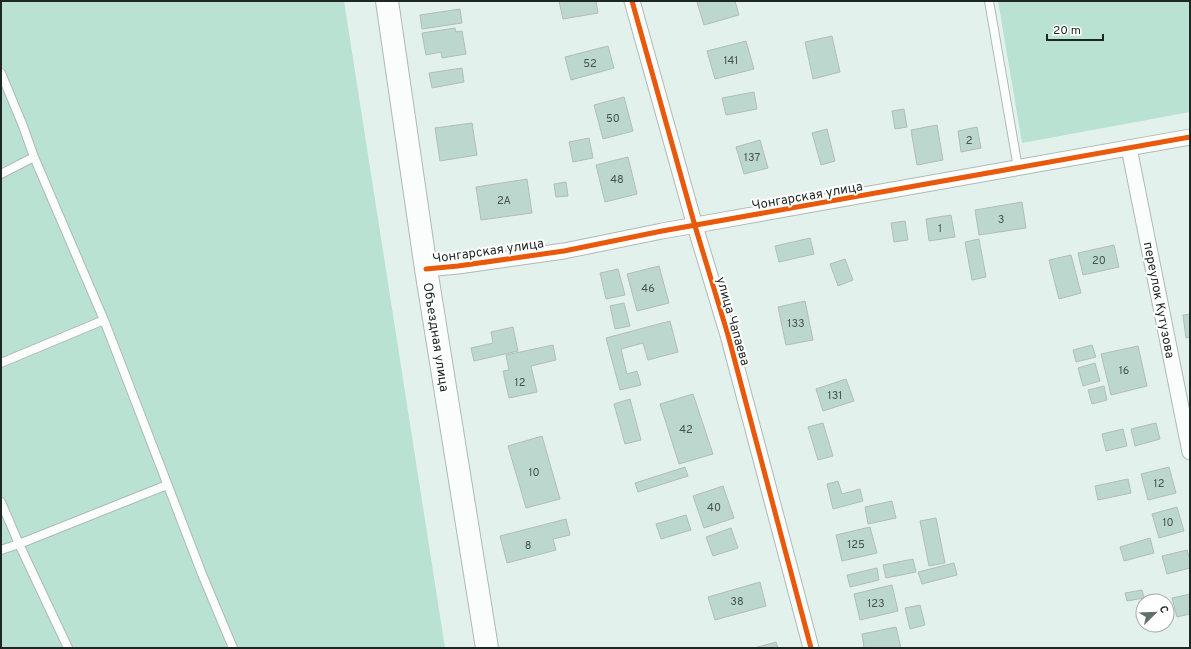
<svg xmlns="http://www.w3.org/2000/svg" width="1191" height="649" font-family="Overpass,sans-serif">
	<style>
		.green { fill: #b9e2d3 }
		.building { fill: #bcd7ce; stroke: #b2bdb9 }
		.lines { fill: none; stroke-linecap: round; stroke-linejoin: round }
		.lane-casing { stroke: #aeb9b5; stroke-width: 10 }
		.street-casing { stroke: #aeb9b5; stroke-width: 17 }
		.secondary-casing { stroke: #aeb9b5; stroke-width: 24 }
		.lane { stroke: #fbfdfc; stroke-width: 8 }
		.street { stroke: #fbfdfc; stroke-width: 15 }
		.secondary { stroke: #fbfdfc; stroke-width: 22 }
		.cycleway-casing { stroke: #fff; stroke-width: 8 }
		.cycleway { stroke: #e8590c; stroke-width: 5 }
		.labels { text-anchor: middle; stroke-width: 4; stroke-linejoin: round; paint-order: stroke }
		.number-label { font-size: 11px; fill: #45534e }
		.street-label { font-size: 13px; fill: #1d2723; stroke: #fff }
	</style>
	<rect width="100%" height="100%" fill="#e3f1ec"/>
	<path class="green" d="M1 1H344L445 648H1Z
		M998 1H1190V112L1022 143Z"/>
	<path class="building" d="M559 1H596L598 13 563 19Z
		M701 1H735L739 15 704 25 697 2Z
		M460 9 462 23 422 29 420 15Z
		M455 28 456 32 462 31 466 54 442 58 441 52 426 55 422 33Z
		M832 36 840 72 813 79 805 42Z
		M746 41 754 69 715 79 707 51Z
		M608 46 614 68 571 80 565 57Z
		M462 68 464 82 432 88 429 73Z
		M754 92 757 109 726 115 722 98Z
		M624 97 633 131 603 139 594 105Z
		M904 109 907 127 895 129 892 111Z
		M472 123 477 155 440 161 435 128Z
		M937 125 943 160 917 165 911 130Z
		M977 127 981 148 961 152 958 131Z
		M827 129 835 161 821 165 812 133Z
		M589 138 593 158 573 162 569 142Z
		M760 140 768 168 744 174 736 147Z
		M628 157 637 194 605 202 596 165Z
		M527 179 532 213 481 220 476 187Z
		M566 182 568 196 556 197 554 184Z
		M1022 202 1026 228 979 235 975 210Z
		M951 215 955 237 929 241 926 219Z
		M905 221 908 240 894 242 891 223Z
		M810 238 814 254 779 262 775 246Z
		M979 239 986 277 972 280 965 242Z
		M1114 245 1119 267 1083 275 1078 253Z
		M1071 255 1081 293 1059 299 1049 260Z
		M845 259 853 280 838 286 830 264Z
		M659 266 669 303 637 311 627 274Z
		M618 269 625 295 606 299 600 273Z
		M805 301 813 340 786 345 778 307Z
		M624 303 630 326 615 329 610 306Z
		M1190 314V337L1186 338 1183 315Z
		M670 321 678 352 648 360 643 343 621 349 627 374 637 371 641 385 620 390 606 338Z
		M513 327 518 351 474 361 471 348 493 343 491 332Z
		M553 345 556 360 531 366 537 392 509 398 503 371 509 370 506 355Z
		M1092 345 1096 357 1076 362 1073 350Z
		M1138 346 1147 386 1111 395 1101 354Z
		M1095 363 1100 381 1083 386 1078 368Z
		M846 379 854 401 823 411 816 389Z
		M1104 386 1107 400 1092 404 1088 390Z
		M693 394 713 454 679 464 660 404Z
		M630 399 641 440 625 444 614 404Z
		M823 423 833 456 818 460 808 427Z
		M1156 423 1160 439 1135 446 1131 429Z
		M1123 429 1127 446 1106 451 1102 434Z
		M542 436 560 499 526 508 508 446Z
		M685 467 688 476 638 492 635 483Z
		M1169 467 1176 493 1148 500 1141 474Z
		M1128 479 1131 493 1098 500 1095 486Z
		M838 481 842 494 860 489 863 501 833 509 827 484Z
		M723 486 734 518 704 528 693 496Z
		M892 501 896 518 868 524 865 507Z
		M1177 507 1184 531 1159 538 1152 514Z
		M686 515 691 530 661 539 656 524Z
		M936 518 945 563 929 566 920 521Z
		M566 519 570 535 553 539 556 550 507 563 500 536Z
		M870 527 877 553 842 561 836 535Z
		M731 528 738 548 713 556 706 537Z
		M1150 538 1154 553 1124 561 1120 547Z
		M1187 550 1190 560V568L1167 574 1162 556Z
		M913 559 916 572 886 578 883 565Z
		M954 563 957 575 922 584 918 572Z
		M877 568 879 580 850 587 847 575Z
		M760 582 766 606 715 620 708 597Z
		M892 585 898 611 860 620 854 594Z
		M1142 590 1144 598 1127 601 1125 593Z
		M1190 594V614L1177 617 1172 598Z
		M920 605 925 625 910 629 905 608Z
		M896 627 901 648H864L862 634Z
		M776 642 778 648H754Z"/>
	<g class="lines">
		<g class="lane-casing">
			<path id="lane" d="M989 1 1018 168
				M1 73 23 126 34 157 104 320 202 574 233 648
				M1 174 34 157
				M1 363 104 320
				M1 502 19 544 68 648
				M1 550 19 544 167 485"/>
		</g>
		<g class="street-casing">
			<path id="street" d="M632 1 695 226 728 335 811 648
				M1129 148 1190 452
				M426 269 458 266 564 251 662 231 1190 137"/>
		</g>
		<g class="secondary-casing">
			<path id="secondary" d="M387 1 426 269 487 648"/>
		</g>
		<use href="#lane" class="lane"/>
		<use href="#street" class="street"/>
		<use href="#secondary" class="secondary"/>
		<g class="cycleway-casing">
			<path id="cycleway" d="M632 1 695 226 728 335 811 648
				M426 269 458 266 564 251 662 231 1190 137"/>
		</g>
		<use href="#cycleway" class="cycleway"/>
	</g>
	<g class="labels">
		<g class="number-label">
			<text x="731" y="64">141</text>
			<text x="590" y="67">52</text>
			<text x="613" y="122">50</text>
			<text x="969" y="144">2</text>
			<text x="752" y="161">137</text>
			<text x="617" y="183">48</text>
			<text x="504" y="204">2А</text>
			<text x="1001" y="223">3</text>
			<text x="940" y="232">1</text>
			<text x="1099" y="264">20</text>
			<text x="648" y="292">46</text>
			<text x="796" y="327">133</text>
			<text x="1124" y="374">16</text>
			<text x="520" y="386">12</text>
			<text x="835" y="399">131</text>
			<text x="686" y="433">42</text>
			<text x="534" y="476">10</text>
			<text x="1159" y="487">12</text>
			<text x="714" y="511">40</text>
			<text x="1168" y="526">10</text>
			<text x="856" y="548">125</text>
			<text x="528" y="549">8</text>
			<text x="737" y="605">38</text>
			<text x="876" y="607">123</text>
		</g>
		<g class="street-label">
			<text transform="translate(807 195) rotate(-10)" y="5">Чонгарская улица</text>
			<text transform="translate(488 250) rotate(-8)" y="5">Чонгарская улица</text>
			<text transform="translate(1160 300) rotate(79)" y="5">переулок Кутузова</text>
			<text transform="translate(734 321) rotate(74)" y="5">улица Чапаева</text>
			<text transform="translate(437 337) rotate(81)" y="5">Объездная улица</text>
		</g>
	</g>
	<rect width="1191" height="649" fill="none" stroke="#1d2723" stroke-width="4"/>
	<g transform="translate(1155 613) rotate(67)"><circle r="19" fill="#ffffff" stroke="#a5a9a7"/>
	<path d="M0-3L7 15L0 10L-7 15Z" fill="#626e69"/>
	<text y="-6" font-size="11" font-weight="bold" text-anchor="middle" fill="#1d2723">С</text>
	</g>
	<path d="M1047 34v6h56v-6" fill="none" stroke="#1d2723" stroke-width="2"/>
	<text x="1053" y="34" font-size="12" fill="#1d2723" stroke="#ffffff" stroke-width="3" paint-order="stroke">20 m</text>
</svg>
